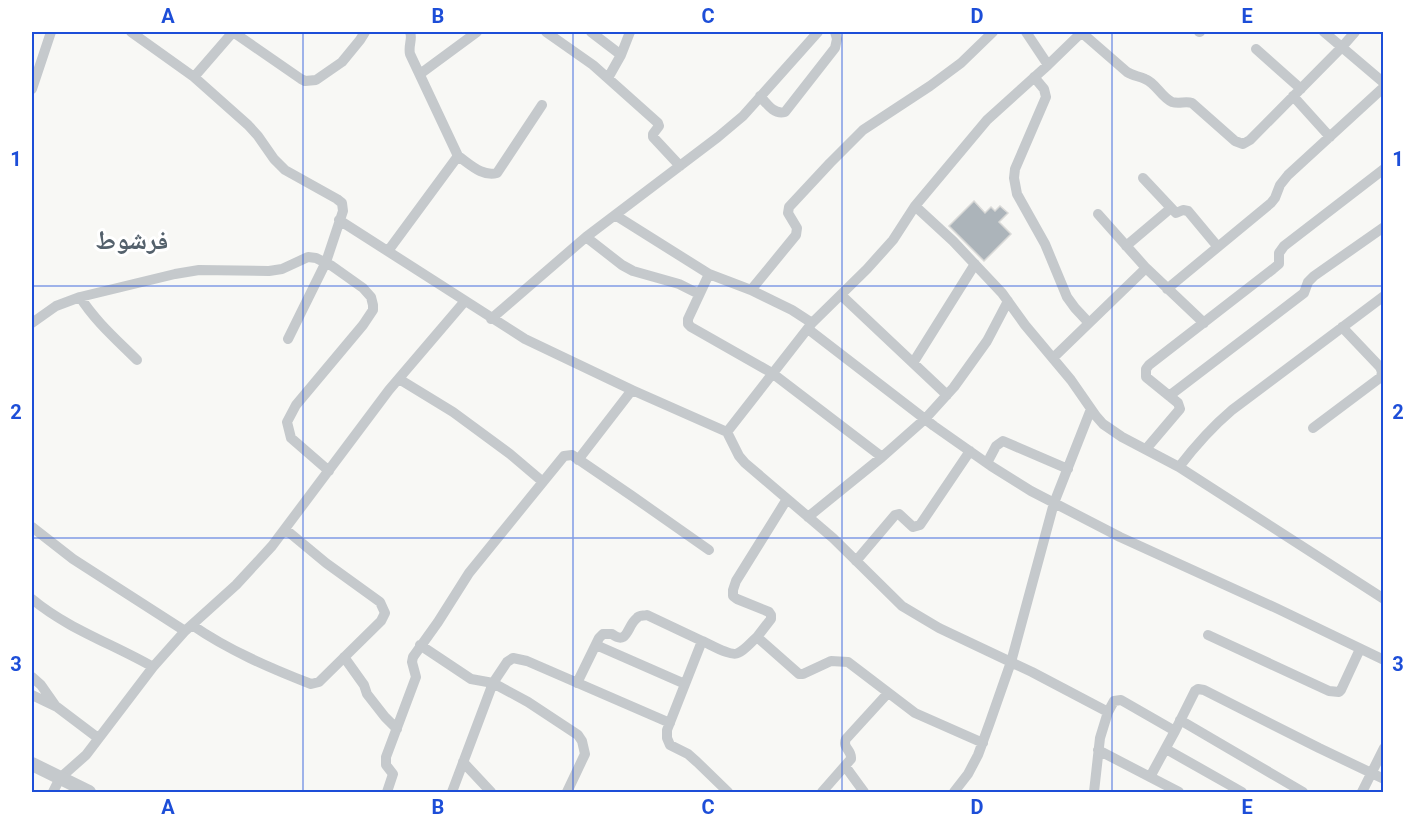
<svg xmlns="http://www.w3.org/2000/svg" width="1415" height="824" font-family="Roboto,'Noto Naskh Arabic',sans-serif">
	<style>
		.building { fill: #acb4ba; stroke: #d9d9d7; stroke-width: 1.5 }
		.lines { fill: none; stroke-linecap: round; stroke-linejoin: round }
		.minor { stroke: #c5c9cc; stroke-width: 10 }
		.tertiary { stroke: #c5c9cc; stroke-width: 14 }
		.grid { fill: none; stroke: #1d4ed8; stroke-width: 1.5; stroke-opacity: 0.55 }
		.labels { text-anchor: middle; stroke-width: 6; stroke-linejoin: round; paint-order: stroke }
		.district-label { font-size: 26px; font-weight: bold; fill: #54616c; stroke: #fff }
		.neatline { fill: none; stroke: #1d4ed8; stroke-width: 2 }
		.grid-label { font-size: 20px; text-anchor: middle; font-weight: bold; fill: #1d4ed8 }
	</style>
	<rect width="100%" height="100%" fill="#f8f8f5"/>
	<path class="building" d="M974 201 985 213 991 207 995 211 1000 206 1008 213 999 222 1011 234 984 261 949 226Z"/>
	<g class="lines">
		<path class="minor" d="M131 32 194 77 233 32
			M233 32 301 79 305 81 316 80 342 62 360 40 365 32
			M546 32 593 65 658 123 659 126 653 134V137L680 166
			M591 32 621 55
			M1026 32 1048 65
			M1081 32 1127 72C1133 76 1139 76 1145 79 1156 83 1161 97 1172 102 1179 104 1186 101 1192 103L1235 141 1243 144 1250 140 1342 47 1355 32
			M1199 32H1200
			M1324 32 1384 83
			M1256 49 1301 89
			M420 74 477 32
			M194 77 248 125 258 136 274 159 285 170 337 199 342 203 343 211 326 262 288 339
			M1034 77 1044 89 1046 97 1015 169 1014 178 1017 194 1045 244 1067 297 1075 308 1089 323
			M608 78 621 55 630 32
			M32 89 51 32
			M760 96C767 104 774 115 785 112L835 48 837 39 835 32
			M1293 96 1330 137
			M458 156C470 164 482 177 497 173L542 105
			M1143 178 1174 211 1176 213 1183 210 1188 211 1218 247
			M915 206 953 241 1002 293 1025 325 1071 380 1096 416 1103 424 1122 437 1179 467 1384 599
			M1098 214 1146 268 1204 323
			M615 215 709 274 751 290 792 310 812 323
			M339 220 525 339 632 390
			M586 237 622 265 633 271 679 284 699 294
			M1126 246 1171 208
			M388 251 458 156 410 54C408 45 413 39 410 32
			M709 274 688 319V324L691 327 772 373 882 457
			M1167 289 1271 203 1275 198 1280 185 1288 175 1384 87
			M751 290 796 235 797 228 788 213 789 207 830 163 863 130 930 86 961 63 993 32
			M841 295 947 395
			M80 297C95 321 117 340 137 360
			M491 319 586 237 718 137 743 116 818 32
			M32 323 56 306 80 297 175 274 199 270 269 271 282 269 308 257 316 258 332 266 363 288 371 297 373 305V310L363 325 296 405 287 422 291 438 329 471
			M808 329 934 426 991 466 1031 491 1120 537 1276 608 1384 660
			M1053 358 1146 268
			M913 363 975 264
			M399 379 453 412 510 454 543 482
			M1169 396 1304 293 1308 282 1314 276 1384 227
			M1313 428 1381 377 1382 372 1380 367 1342 327
			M727 432 739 456 745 463 833 538 902 606 939 628 1032 672 1108 712 1100 738 1094 792
			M1146 449 1180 409 1178 403 1146 377V369L1149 365 1273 269 1279 264V253L1284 246 1384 169
			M578 460 632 390 727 432 812 323 867 269 893 240 915 206 987 120 1048 65 1082 32
			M987 463 996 446 1003 441 1068 469
			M1179 467C1195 446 1212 427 1232 410L1384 296
			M787 499 736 581 733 590V596L737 599 769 612 771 615V619L757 637 799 674H803L831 661 848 662 915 713 983 743
			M808 517 882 457 925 419 954 387 987 341 1008 301
			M32 527 73 559 185 631
			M856 561 895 515 899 514 913 527 920 525 970 451
			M32 599C68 629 113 644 153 667
			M192 625C228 650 270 668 311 684L319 682 381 621 385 613 380 602 326 563 285 529
			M1208 635 1329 691 1339 692 1341 690 1360 649
			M420 645 471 679 493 683 528 702 578 735 582 741 585 754 567 792
			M596 645 685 684
			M344 657 364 685 367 694 385 717 397 729
			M32 677 41 685 55 705
			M577 683 599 638 603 634H612C628 646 627 625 637 618 639 615 643 616 647 615L702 641
			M32 695 57 707 98 738
			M1108 712 1114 701 1121 700 1175 731 1195 691 1198 689 1204 690 1319 748 1384 779
			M1180 720 1303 792
			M1166 749 1242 792
			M1098 750 1179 792
			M463 762 491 792
			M845 766 864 792
			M1150 777 1175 731
			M53 792 60 778 86 755 153 667 185 631 236 585 272 546 389 390 465 301
			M387 792 393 774 386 765V757L416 677 412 662 413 657 438 622 469 573 564 456 572 455 632 496 709 550
			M452 792 493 683 507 662 513 658 527 661 670 723
			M728 792 697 762 688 754 670 745 667 738V730L702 641C710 644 731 657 738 653 745 650 751 642 757 637
			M822 792 851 759C852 750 842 748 846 739L888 693
			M954 792 968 774 978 755 990 722 1011 662 1054 503 1091 409
			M1362 792 1384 748"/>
		<path class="tertiary" d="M32 764 89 792"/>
	</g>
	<path class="grid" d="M303 32V792M573 32V792M842 32V792M1112 32V792M32 286H1384M32 538H1384"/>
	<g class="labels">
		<g class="district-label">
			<text x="132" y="249">فرشوط</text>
		</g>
	</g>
	<rect width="1415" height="824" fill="none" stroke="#ffffff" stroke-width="66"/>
	<rect x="33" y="33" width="1349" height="758" class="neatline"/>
	<g class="grid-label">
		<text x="168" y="23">A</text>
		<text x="438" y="23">B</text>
		<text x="708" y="23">C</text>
		<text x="977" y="23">D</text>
		<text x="1247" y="23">E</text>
		<text x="16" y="166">1</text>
		<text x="1398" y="166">1</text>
		<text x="16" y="419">2</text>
		<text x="1398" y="419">2</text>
		<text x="16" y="671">3</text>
		<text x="1398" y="671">3</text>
		<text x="168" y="814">A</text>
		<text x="438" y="814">B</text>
		<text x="708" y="814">C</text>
		<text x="977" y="814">D</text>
		<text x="1247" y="814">E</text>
	</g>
</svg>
